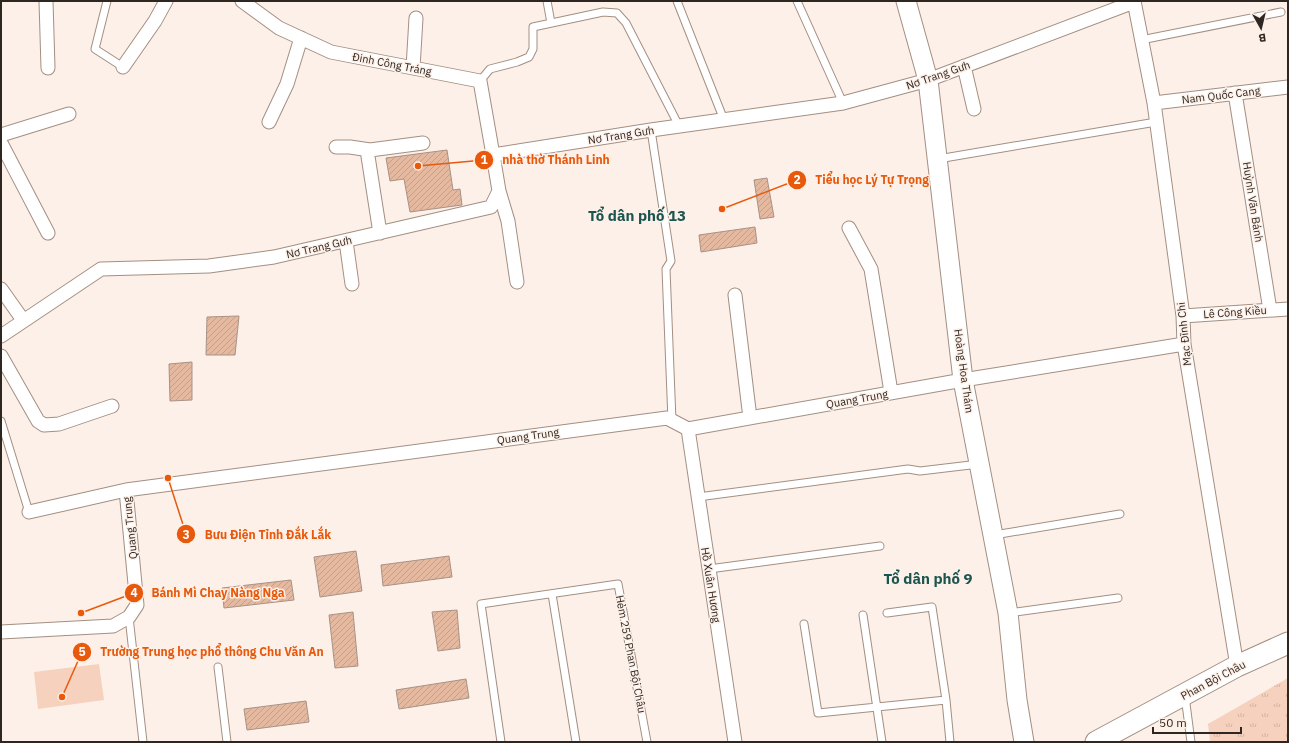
<svg xmlns="http://www.w3.org/2000/svg" width="1289" height="743" font-family="'IBM Plex Sans',sans-serif">
	<style>
		.grass { fill: #f6d1bd }
		.park { fill: url(#park-tufts) }
		.building { fill: url(#building-hatch); stroke: #a79287 }
		.lines { fill: none; stroke-linecap: round; stroke-linejoin: round }
		.lane-casing { stroke: #a38f83; stroke-width: 9 }
		.street-casing { stroke: #a38f83; stroke-width: 15 }
		.secondary-casing { stroke: #a38f83; stroke-width: 21 }
		.primary-casing { stroke: #a38f83; stroke-width: 23 }
		.lane { stroke: #fff; stroke-width: 7 }
		.street { stroke: #fff; stroke-width: 13 }
		.secondary { stroke: #fff; stroke-width: 19 }
		.primary { stroke: #fff; stroke-width: 21 }
		.labels { text-anchor: middle; stroke-width: 3; stroke-linejoin: round; paint-order: stroke }
		.street-label { font-size: 11px; fill: #2e2621; stroke: #fdf0e8 }
		.district-label { font-size: 15px; font-weight: bold; fill: #1b554f; stroke: #fdf0e8 }
		.leader { fill: none; stroke: #e8590c; stroke-width: 1.5 }
		.callout-dot { fill: #e8590c; stroke: #fdf0e8; stroke-width: 1.5 }
		.mark-label { font-size: 12px; text-anchor: middle; font-weight: bold; fill: #fff }
		.callout-label { font-size: 12px; text-anchor: middle; font-weight: bold; fill: #e8590c; stroke: #fdf0e8; stroke-width: 3; stroke-linejoin: round; paint-order: stroke }
	</style>
	<defs>
		<pattern id="park-tufts" width="24" height="20" patternUnits="userSpaceOnUse"><rect width="24" height="20" fill="#f6d1bd"/><path d="M3 7l-1-3M5 7V3M7 7l1-3M15 17l-1-3M17 17v-4M19 17l1-3" fill="none" stroke="#d3b3a2"/></pattern>
		<pattern id="building-hatch" width="6" height="6" patternUnits="userSpaceOnUse"><rect width="6" height="6" fill="#e4b9a0"/><path d="M-1 1l2-2M0 6l6-6M5 7l2-2" fill="none" stroke="#c49f8a"/></pattern>
	</defs>
	<rect width="100%" height="100%" fill="#fdf0e8"/>
	<path class="grass" d="M99 664 104 700 38 709 34 672Z"/>
	<path class="park" d="M1288 678V742H1210L1208 724Z"/>
	<path class="building" d="M447 150 453 190 460 189 462 205 410 212 404 179 390 181 386 158Z
		M767 178 774 217 760 219 754 180Z
		M755 227 757 243 701 252 699 235Z
		M239 316 235 355H206L207 317Z
		M192 362V400L170 401 169 364Z
		M356 551 362 591 320 597 314 557Z
		M449 556 452 577 383 586 381 565Z
		M291 580 294 600 224 608 222 588Z
		M457 610 460 648 438 651 432 612Z
		M353 612 358 666 335 668 329 615Z
		M466 679 469 698 399 709 396 690Z
		M306 701 309 722 247 730 244 709Z"/>
	<g class="lines">
		<g class="lane-casing">
			<path id="lane" d="M107 1 95 49 123 67
				M547 1 551 23
				M677 1 724 120
				M797 1 843 103
				M1141 40 1281 12
				M480 81 490 69 517 62 529 57 533 49V27L603 12 617 13 626 23 679 126
				M651 130 671 261 666 269 672 421
				M938 159 1156 122
				M1 421 29 512
				M698 497 908 469 920 471 979 464
				M994 535 1120 514
				M709 569 880 546
				M552 594 576 742
				M887 613 932 607 946 700 950 742
				M1009 613 1118 598
				M863 615 882 742
				M129 617 143 742
				M804 624 818 713 946 700
				M218 667 227 742
				M1185 696 1191 742
				M501 742 481 604 618 584 647 742"/>
		</g>
		<g class="street-casing">
			<path id="street" d="M46 1 48 68
				M242 1 279 28 331 52 480 81 493 155
				M1134 1 1154 103 1183 316 1184 344 1237 666
				M964 66 974 109
				M123 67 155 21 166 1
				M413 68 416 18
				M1235 93 1270 310
				M1154 103 1288 87
				M269 122 287 84 301 38
				M1 135 69 114
				M1 143 48 233
				M336 147H350L370 150 423 143
				M367 150 380 233
				M499 191 508 221 517 282
				M849 228 871 269 891 392
				M346 241 352 284
				M1 289 23 320
				M735 295 750 418
				M1183 316 1288 309
				M1 336 101 269 209 266 274 257 491 207 499 191 493 155 651 130 843 103 928 80 1134 2
				M1 356 38 421 44 425 59 424 112 406
				M688 429 735 742
				M29 512 126 490
				M1 632 113 626 129 617 137 605 126 490 667 418 688 429 963 380 1184 344"/>
		</g>
		<g class="secondary-casing">
			<path id="secondary" d="M906 1 928 80 963 380 1008 613 1017 700 1024 742"/>
		</g>
		<g class="primary-casing">
			<path id="primary" d="M1096 742 1237 666 1288 643"/>
		</g>
		<use href="#lane" class="lane"/>
		<use href="#street" class="street"/>
		<use href="#secondary" class="secondary"/>
		<use href="#primary" class="primary"/>
	</g>
	<g class="labels">
		<g class="street-label">
			<text transform="translate(392 64) rotate(11)" y="4">Đinh Công Tráng</text>
			<text transform="translate(938 75) rotate(-19)" y="4">Nơ Trang Gưh</text>
			<text transform="translate(1221 95) rotate(-7)" y="4">Nam Quốc Cang</text>
			<text transform="translate(621 135) rotate(-9)" y="4">Nơ Trang Gưh</text>
			<text transform="translate(1253 202) rotate(81)" y="4">Huỳnh Văn Bánh</text>
			<text transform="translate(319 247) rotate(-13)" y="4">Nơ Trang Gưh</text>
			<text transform="translate(1235 312) rotate(-4)" y="4">Lê Công Kiều</text>
			<text transform="translate(1184 334) rotate(-96)" y="4">Mạc Đĩnh Chi</text>
			<text transform="translate(964 371) rotate(82)" y="4">Hoàng Hoa Thám</text>
			<text transform="translate(857 399) rotate(-10)" y="4">Quang Trung</text>
			<text transform="translate(528 436) rotate(-8)" y="4">Quang Trung</text>
			<text transform="translate(130 528) rotate(-96)" y="4">Quang Trung</text>
			<text transform="translate(711 585) rotate(81)" y="4">Hồ Xuân Hương</text>
			<text transform="translate(631 654) rotate(79)" y="4">Hẻm 259 Phan Bội Châu</text>
			<text transform="translate(1213 680) rotate(-28)" y="4">Phan Bội Châu</text>
		</g>
		<g class="district-label">
			<text x="637" y="221">Tổ dân phố 13</text>
			<text x="928" y="584">Tổ dân phố 9</text>
		</g>
	</g>
	<path class="leader" d="M418 166L484 160M722 209L797 180M168 478L186 534M81 613L134 593M62 697L82 652"/>
	<g class="callout-dot">
		<circle cx="418" cy="166" r="4"/>
		<circle cx="722" cy="209" r="4"/>
		<circle cx="168" cy="478" r="4"/>
		<circle cx="81" cy="613" r="4"/>
		<circle cx="62" cy="697" r="4"/>
		<circle cx="484" cy="160" r="10"/>
		<circle cx="797" cy="180" r="10"/>
		<circle cx="186" cy="534" r="10"/>
		<circle cx="134" cy="593" r="10"/>
		<circle cx="82" cy="652" r="10"/>
	</g>
	<g class="mark-label">
		<text x="484" y="164">1</text>
		<text x="797" y="184">2</text>
		<text x="186" y="539">3</text>
		<text x="134" y="597">4</text>
		<text x="82" y="656">5</text>
	</g>
	<g class="callout-label">
		<text x="556" y="164">nhà thờ Thánh Linh</text>
		<text x="872" y="184">Tiểu học Lý Tự Trọng</text>
		<text x="268" y="539">Bưu Điện Tỉnh Đắk Lắk</text>
		<text x="218" y="597">Bánh Mì Chay Nàng Nga</text>
		<text x="212" y="656">Trường Trung học phổ thông Chu Văn An</text>
	</g>
	<rect width="1289" height="743" fill="none" stroke="#2e2621" stroke-width="4"/>
	<g transform="translate(1261 28) rotate(172)" stroke="#fdf0e8" stroke-width="3" paint-order="stroke">
	<path d="M0-3L7 15L0 10L-7 15Z" fill="#2e2621"/>
	<text y="-6" font-size="11" font-weight="bold" text-anchor="middle" fill="#2e2621">B</text>
	</g>
	<path d="M1153 727v6h88v-6" fill="none" stroke="#2e2621" stroke-width="2"/>
	<text x="1159" y="727" font-size="12" fill="#2e2621" stroke="#fdf0e8" stroke-width="3" paint-order="stroke">50 m</text>
</svg>
